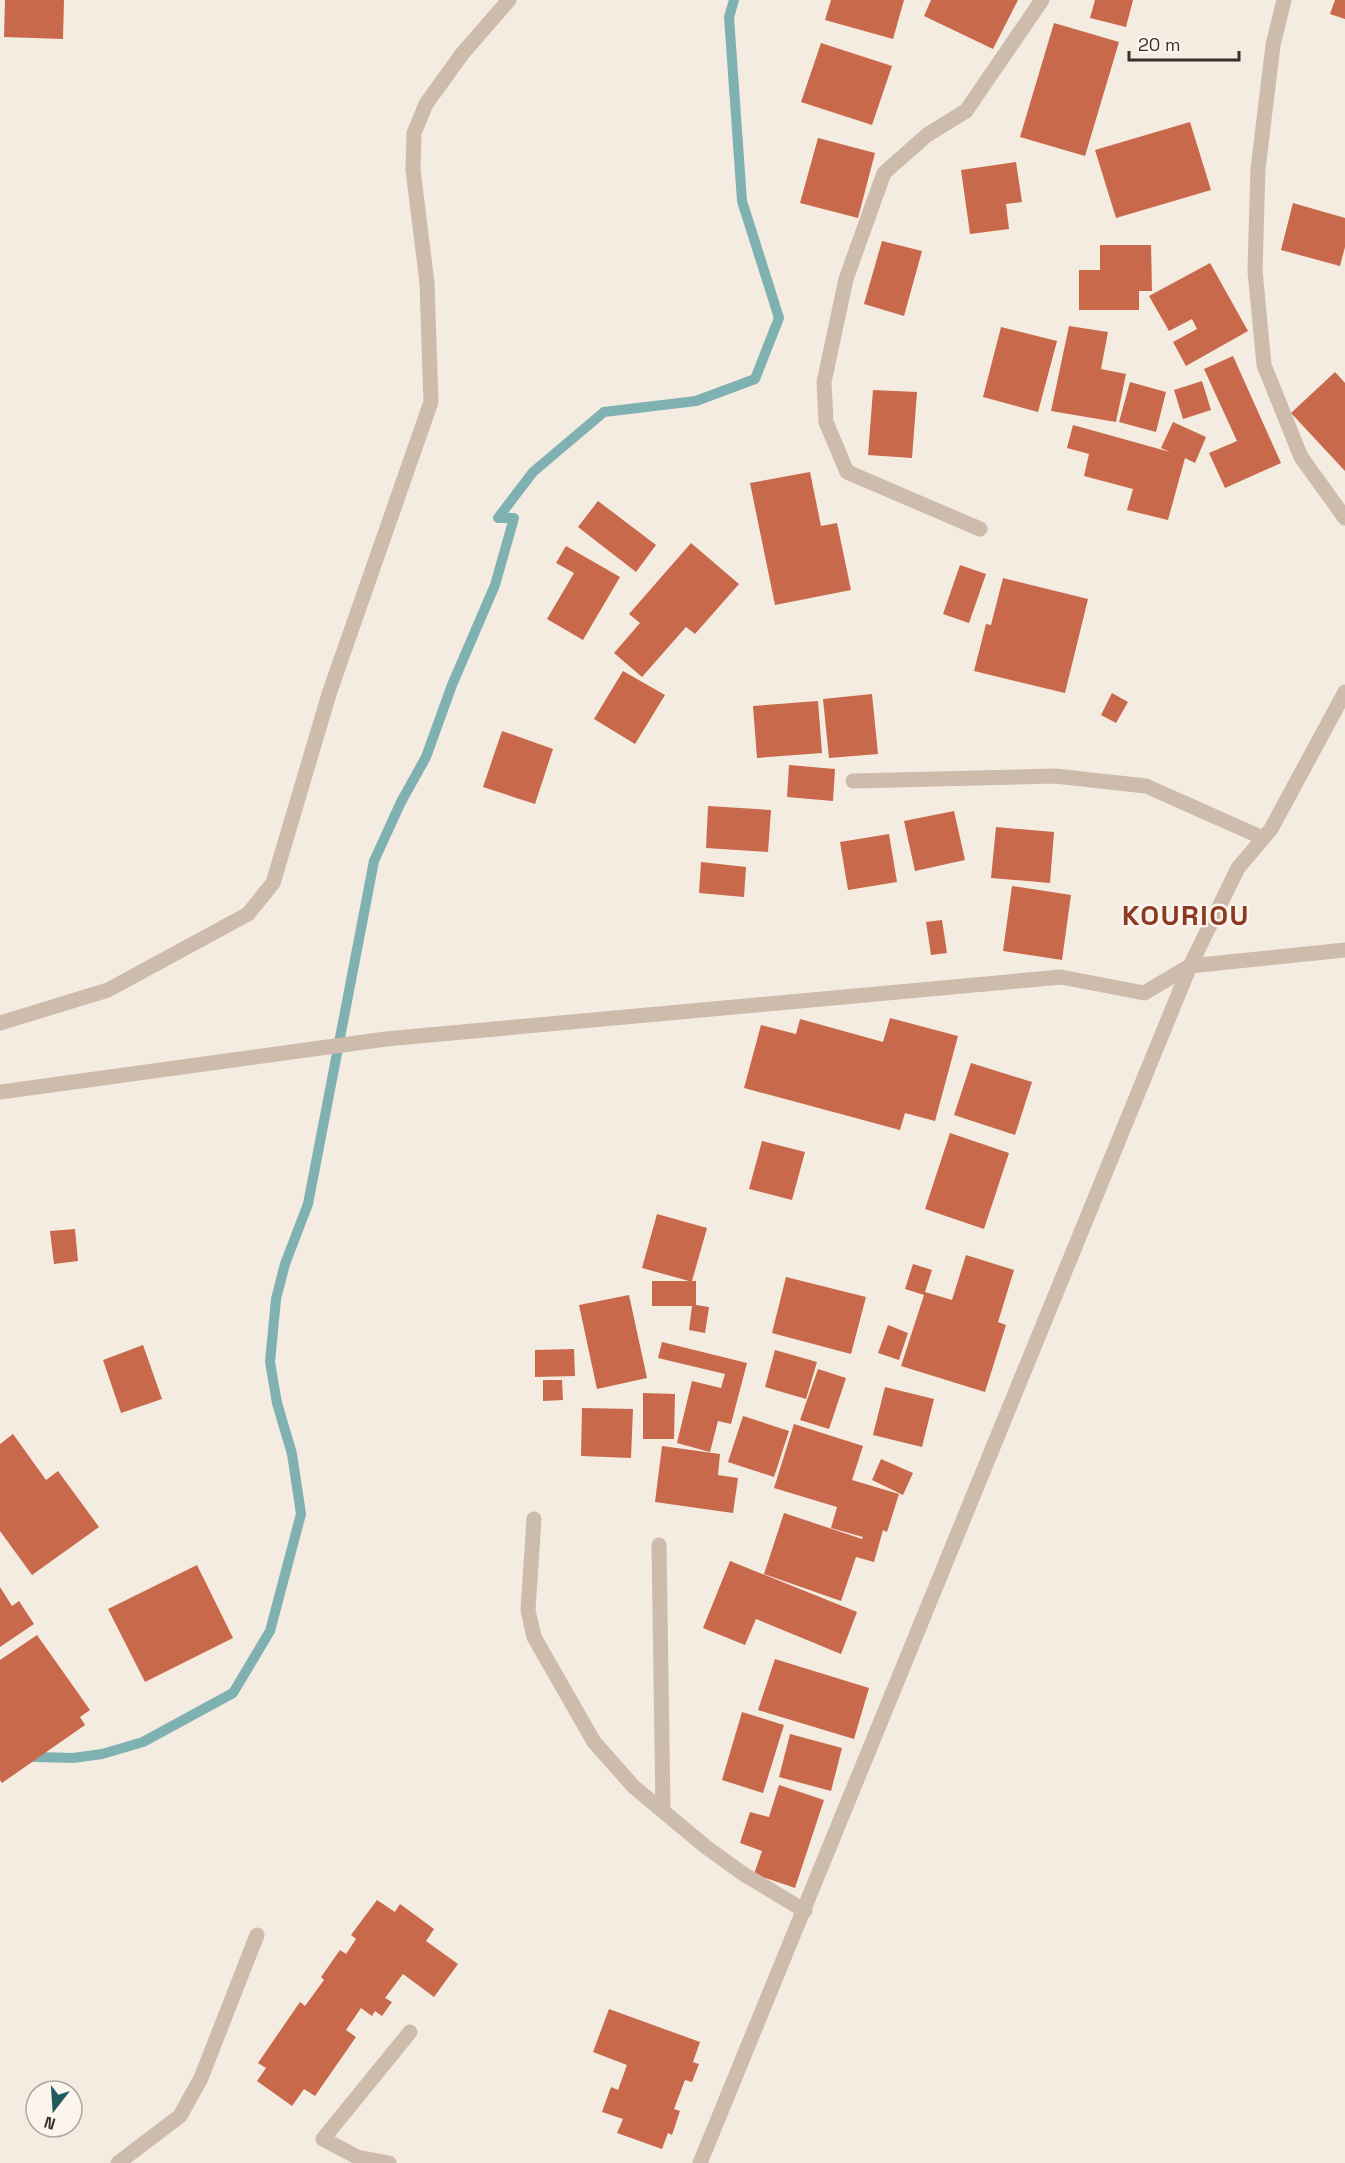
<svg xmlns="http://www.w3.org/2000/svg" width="1345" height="2163" font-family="'Space Grotesk',sans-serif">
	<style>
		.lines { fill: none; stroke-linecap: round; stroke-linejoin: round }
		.stream { stroke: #7fb0b2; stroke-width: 10 }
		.building { fill: #c8694b }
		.lane { stroke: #cdbbac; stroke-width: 15 }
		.street { stroke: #cdbbac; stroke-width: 15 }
		.labels { text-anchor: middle; stroke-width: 5; stroke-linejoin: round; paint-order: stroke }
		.district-label { font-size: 28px; font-weight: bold; letter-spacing: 1.5px; fill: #8c3b22; stroke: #fbf5ee }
	</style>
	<rect width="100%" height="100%" fill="#f4ebe1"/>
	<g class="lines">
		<path class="stream" d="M0 1756 73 1758 102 1754 143 1742 233 1693 270 1631 301 1514 292 1454 277 1403 270 1362 276 1299 285 1264 308 1204 374 861 401 802 426 757 452 685 495 585 514 518H498L533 472 604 412 696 401 755 379 779 318 742 201 729 17 734 0"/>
	</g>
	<path class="building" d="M5 0H64L63 39 4 37Z
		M831 0H904L893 39 825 20Z
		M931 0H1018L993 49 924 16Z
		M1095 0H1133L1126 27 1090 18Z
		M1335 0H1345V19L1330 14Z
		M1054 23 1119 42 1085 156 1020 137Z
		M821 43 892 66 872 125 801 102Z
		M1190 122 1211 190 1116 218 1095 150Z
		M818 138 875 153 858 218 800 203Z
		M1016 162 1022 202 1006 204 1009 229 970 234 961 170Z
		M1293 203 1345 218V247L1340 266 1281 250Z
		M882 241 922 251 904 316 864 304Z
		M1100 245H1151L1152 291H1139V310H1079V270H1100Z
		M1210 263 1248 331 1186 366 1173 342 1197 329 1192 319 1169 331 1149 296Z
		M1069 326 1108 332 1101 369 1126 374 1116 422 1051 411Z
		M1001 327 1057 341 1038 412 983 397Z
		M1233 356 1281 463 1225 488 1209 453 1237 441 1204 369Z
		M1335 372 1345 383V471L1291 413Z
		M1202 381 1211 410 1183 419 1174 390Z
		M1130 382 1166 392 1156 432 1119 422Z
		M873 390 917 392 912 458 868 455Z
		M1173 422 1206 437 1195 463 1185 458 1168 520 1127 510 1133 489 1084 476 1089 454 1067 448 1073 425 1170 452 1161 448Z
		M810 472 821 526 837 523 851 590 775 605 750 483Z
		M598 501 656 545 636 572 578 527Z
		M691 543 739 584 695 634 686 627 642 677 614 653 640 623 629 614Z
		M566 546 620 577 583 640 547 619 574 573 556 563Z
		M960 565 986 574 969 623 943 614Z
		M1003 578 1088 599 1065 693 974 671 986 624 991 625Z
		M623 671 665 695 635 744 594 719Z
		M1112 693 1128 702 1116 723 1101 715Z
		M872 694 878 754 829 758 823 699Z
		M818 701 822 753 757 758 753 706Z
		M502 731 553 749 535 804 483 787Z
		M789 765 835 769 833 801 787 797Z
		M708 806 771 810 768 852 706 848Z
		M954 811 965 860 915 871 904 821Z
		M996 827 1054 832 1050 883 991 878Z
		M889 834 897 882 848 890 840 842Z
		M701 862 746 867 744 897 699 893Z
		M1012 886 1071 895 1062 960 1003 951Z
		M942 920 947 953 931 955 926 922Z
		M890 1018 958 1036 935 1121 905 1113 900 1130 744 1088 761 1025 796 1034 800 1019 883 1042Z
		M971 1063 1032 1082 1015 1135 954 1115Z
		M950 1133 1009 1153 984 1229 925 1209Z
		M762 1141 805 1152 792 1200 749 1189Z
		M657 1214 707 1228 692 1281H696V1305L709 1307 705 1333 689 1330 692 1306H652V1281H689L642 1268Z
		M75 1229 78 1261 54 1264 50 1231Z
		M966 1255 1014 1270 998 1322 1006 1325 985 1392 901 1366 924 1295 905 1289 913 1264 932 1270 925 1292 952 1300Z
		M786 1277 866 1297 851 1354 772 1333Z
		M629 1295 647 1378 597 1389 579 1305Z
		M888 1325 908 1333 899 1360 878 1353Z
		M662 1342 747 1363 731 1424 718 1421 710 1452 677 1443 692 1381 721 1388 725 1374 658 1358Z
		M143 1345 162 1399 121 1413 103 1360Z
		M574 1349 575 1376 535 1377V1350Z
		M775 1350 817 1362 806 1399 765 1387Z
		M818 1369 846 1378 829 1429 800 1420Z
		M543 1380H562L563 1400 543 1401Z
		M885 1387 934 1399 922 1447 873 1435Z
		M643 1393 675 1394 674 1439H643Z
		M582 1408 633 1409 631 1458 581 1456Z
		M743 1416 789 1431 774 1477 728 1462Z
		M794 1424 863 1446 852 1480 899 1494 887 1532 883 1530 874 1562 856 1557 841 1601 764 1574 784 1513 862 1539 863 1537 831 1528 837 1507 774 1488Z
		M13 1434 46 1480 58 1471 99 1527 32 1575 0 1531V1444Z
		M662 1446 720 1454 718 1475 738 1478 733 1513 655 1502Z
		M881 1459 913 1473 903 1495 872 1480Z
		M730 1561 857 1612 841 1654 756 1619 745 1645 703 1628Z
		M197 1565 233 1638 145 1682 108 1609Z
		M0 1587 12 1606 19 1601 34 1624 0 1647Z
		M37 1635 90 1710 80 1717 85 1725 2 1783 0 1780V1660Z
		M775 1659 869 1688 854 1739 758 1710Z
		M742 1712 784 1725 763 1793 722 1780Z
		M790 1734 842 1748 831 1791 779 1777Z
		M779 1785 824 1800 795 1888 754 1874 762 1851 740 1843 750 1812 769 1817Z
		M377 1900 395 1912 400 1904 434 1929 426 1941 458 1964 434 1997 403 1974 385 1998 392 2002 382 2016 375 2011 372 2016 361 2008 346 2030 356 2037 315 2096 304 2089 292 2106 257 2081 266 2068 258 2063 300 2002 305 2006 324 1980 321 1977 340 1950 346 1954 356 1939 351 1935Z
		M609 2009 700 2042 693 2062 699 2064 692 2082 685 2080 674 2109 680 2111 672 2135 668 2133 662 2149 617 2133 623 2119 602 2112 611 2087 618 2090 627 2065 593 2052Z"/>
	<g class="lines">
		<path class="lane" d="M0 1023 108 990 248 914 273 883 330 691 431 402 427 283 413 170 414 133 426 104 462 54 509 0
			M389 2163 357 2157 323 2139 410 2032"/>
		<path class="street" d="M1284 0 1273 45 1258 169 1255 271 1264 365 1301 457 1345 518
			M980 529 847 472 826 422 824 382 846 279 884 173 927 135 966 111 1042 0
			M853 781 1055 776 1146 786 1263 838
			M0 1092 386 1039 1061 977 1144 993 1190 966 1345 950
			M534 1519 528 1610 534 1637 594 1742 634 1787 706 1847 742 1873 805 1911
			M659 1545 663 1810
			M118 2163 180 2116 201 2078 257 1935
			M700 2163 1190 966 1238 868 1271 829 1345 692"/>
	</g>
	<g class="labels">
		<g class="district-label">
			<text x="1186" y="925">KOURIOU</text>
		</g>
	</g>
	<g transform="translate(54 2109) rotate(197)"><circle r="28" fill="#fbf5ee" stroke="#aea6a0" stroke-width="1.5"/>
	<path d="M0-4.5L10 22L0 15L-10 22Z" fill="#1f5a5e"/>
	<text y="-9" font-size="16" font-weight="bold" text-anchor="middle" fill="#3b302b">N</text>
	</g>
	<path d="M1129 51v9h110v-9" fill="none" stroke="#3b302b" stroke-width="3"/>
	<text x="1138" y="51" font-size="18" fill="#3b302b" stroke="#fbf5ee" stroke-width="4.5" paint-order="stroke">20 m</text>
</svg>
